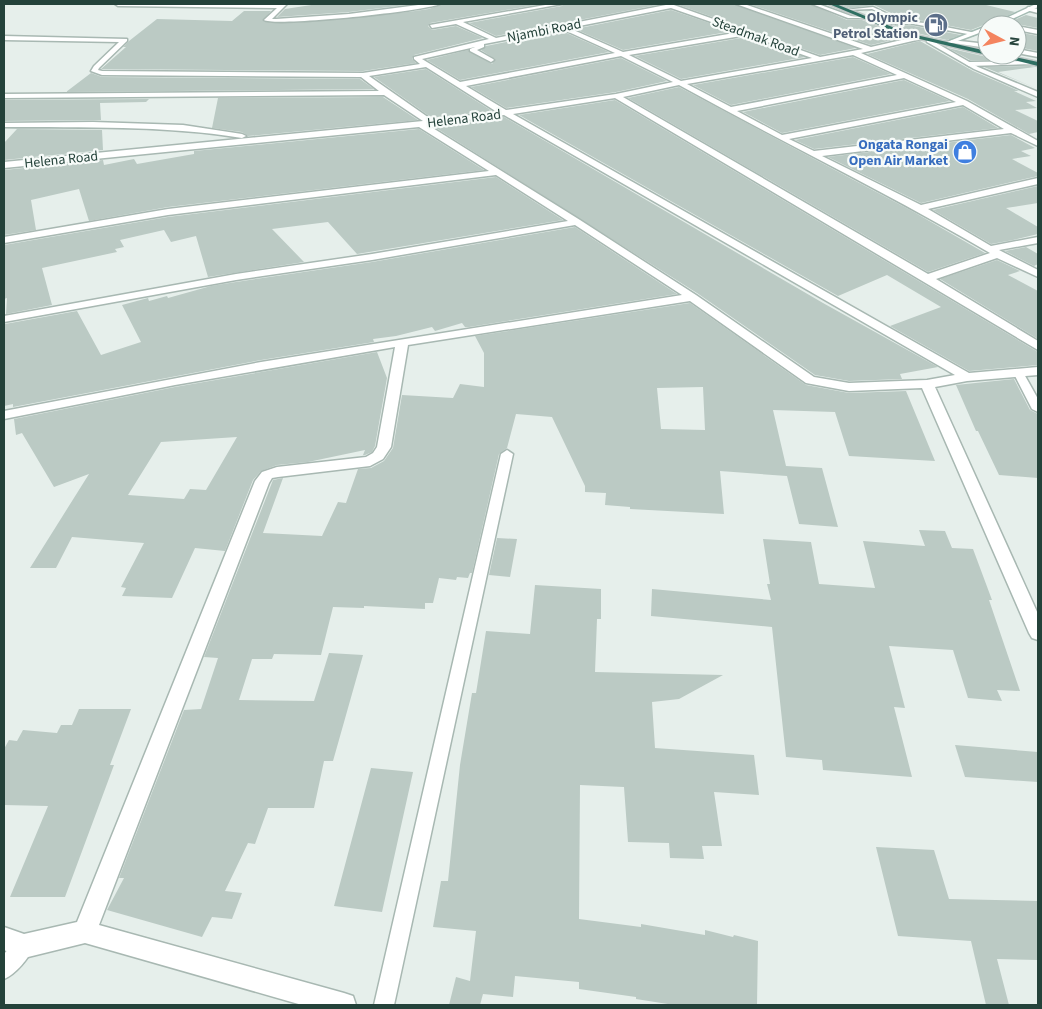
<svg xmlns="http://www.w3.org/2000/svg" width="1042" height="1009" font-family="'Source Sans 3',sans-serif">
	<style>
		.building { fill: #bbcac4; fill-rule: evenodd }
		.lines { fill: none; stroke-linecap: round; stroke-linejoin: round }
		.lane-casing { stroke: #a8b8b2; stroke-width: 3 }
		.street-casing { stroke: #a8b8b2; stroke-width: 3 }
		.secondary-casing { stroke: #a4bbb3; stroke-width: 3 }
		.highway-casing { stroke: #c2cac8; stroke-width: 3 }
		.lane { fill: #fff; fill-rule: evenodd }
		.street { fill: #fff; fill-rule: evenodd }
		.secondary { fill: #fff; fill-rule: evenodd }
		.highway { fill: #2f6f62; fill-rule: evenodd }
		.labels { text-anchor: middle; stroke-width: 4.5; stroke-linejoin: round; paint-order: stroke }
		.far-service-label { font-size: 14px; font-weight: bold; fill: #4e5e75; stroke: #f7fbf9; text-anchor: end }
		.far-street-label { font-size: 14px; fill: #24423a; stroke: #f7fbf9 }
		.far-shop-label { font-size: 14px; font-weight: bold; fill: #366cbe; stroke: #f7fbf9; text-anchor: end }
	</style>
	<rect width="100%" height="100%" fill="#e6efeb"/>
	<path class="building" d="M318 4H413L349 12 277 17 285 9Z
		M442 4H541L430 23 428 26 432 30 456 26 483 38 414 55 412 59 416 63 363 71 101 69 126 47H123L129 41 157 19 232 21 244 11H271L263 21 274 23H294L408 12 429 9Z
		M564 4H662L496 36 469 23 562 6Z
		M676 4H734L856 48 820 55Z
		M749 4H810L847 20H862L905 37 871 45Z
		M840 4H982L1015 12 989 25 986 24 971 30 925 21 895 19V15L874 5 850 8Z
		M671 10 733 31 623 50 575 29Z
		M1026 15 1038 18V28L1017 24 1003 25Z
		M893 25 914 26 961 35 947 40 908 31Z
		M562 31 609 52 460 80 427 60 468 50 492 64 495 59 481 50 486 46Z
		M1017 32 1038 36V51L1017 47Z
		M747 37 805 57 681 79 635 56Z
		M920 41 973 71 1019 91H1014L1036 101 1026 102 1037 108 1015 110 1038 121V132L1029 134 968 99 867 54Z
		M948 48 987 57 991 55 1004 60H970Z
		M853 57 891 74 731 105 693 85Z
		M621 58 667 81 616 92 506 108 471 87Z
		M1030 66 1035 67 998 72 1038 89 984 67Z
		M426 69 492 111 432 118 374 77Z
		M91 73 102 77 360 79 374 89 66 92Z
		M904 80 950 101 782 133 743 112Z
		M679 87 912 211 985 253 928 272 628 98Z
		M383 97 418 120 248 136 242 132 212 128 218 98Z
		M149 99 146 102 100 103 101 120 4 121V100Z
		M615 100 1038 352V365L969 371 890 326 941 307 887 275 838 296 519 115Z
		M963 107 998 128 814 149 795 140Z
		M504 117 823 303 938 367 900 374 902 379 849 381 815 375 697 293 433 126Z
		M17 129 102 130 103 150 4 160V143Z
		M419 129 484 170 168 207 89 221 79 189 31 200 36 230 4 235V170L103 160 104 165 134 159 137 164 194 154V151Z
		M1011 135 1035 148 1021 151 1031 156 1012 159 1038 173V176L921 203 828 157Z
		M496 177 563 220 357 254 328 222 272 229 304 262 208 277 196 236 171 242 164 230 120 240 124 247 115 249 117 252 42 268 52 305 6 314 7 298 4 299V245L168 217Z
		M1038 186V203L1006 208 1038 227V234L1013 240 991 244 933 210Z
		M575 227 677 294 469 327H465L462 323 435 331 432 327 396 336 373 339 374 342 261 360 13 407V404L4 406 5 324 77 311 101 355 141 342 122 305 148 298 149 301 167 296 168 298 211 286 236 282 372 262Z
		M1026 247 1038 254V264L1034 266 1005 251Z
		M997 260 1020 271 1008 275 1038 291V339L940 279Z
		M690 303 806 385 849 393 906 391 935 461 849 456 835 412 773 410 786 466 822 468 838 527 799 524 787 476 720 471 724 514 630 509V507L605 505 606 493 585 492V486L552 417 516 414 507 448 499 454 472 573H470L468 578 457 577 456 580 439 578 433 603H425V609L364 606V608L333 607 321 655 274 654 272 659H252L239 700 314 701 329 653 363 655 333 761H324L314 808H268L255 844 248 843 225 891 242 893 232 919 212 917 202 937 107 910 124 878H119L184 710 201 709 218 658 204 657 273 480 283 478 263 533 322 536 338 502 346 503 358 469 371 468 384 461 393 448 402 395 453 398 460 384 484 387V353L475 336ZM703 387 705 430 661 429 657 388Z
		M377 352 387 378 375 446 372 452 365 455H363L365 450 308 462 277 465 261 471 253 480 225 551 195 548 172 598 122 596 126 588 121 587 144 543 72 537 56 568H30L89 474 54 487 22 433 16 435 14 419 175 387ZM237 437 206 490 190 489 184 499 128 495 161 442Z
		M1014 379 1030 410 1038 414V478L999 475 978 431H976L956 385Z
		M919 530 945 531 952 548 973 549 992 600H989L1020 691 997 690 1002 701 968 698 953 650 889 646 905 708 894 707 912 777 823 770 822 760 786 757 772 627 651 616 652 589 771 600 767 584H770L763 539 811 542 819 584 875 588 863 541 925 546Z
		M497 538 517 539 510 577 489 575Z
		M535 585 601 589V619H597L595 672 723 675 679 699 652 702 655 748 754 755 759 795 714 792 722 846H702L704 859 670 858 669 843 628 842 624 787 580 785 579 919 641 927V924L705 935V930L733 937 734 935 758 941 757 1005H674L636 999V997L579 989V982L515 976 513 997 483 994 480 1005H449L456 977 470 981 476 931 433 927 441 881H448L460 765 472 693H476L486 631 530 634Z
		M79 709H131L110 765H114L65 897H10L48 806 4 805V749L9 740 17 741 23 730 57 733 61 725H72Z
		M955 745 1038 752V782L965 777Z
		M371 768 413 772 382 912 334 906Z
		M876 847 934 850 949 899 1038 901V960L997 959 1009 1005H986L971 941 898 936Z"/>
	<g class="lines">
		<g class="lane-casing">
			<path id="lane" d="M812 4H818L851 16 867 18H848Z
				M873 7 894 17 883 19V17L887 16 872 9 844 10Z
				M890 20 925 23 976 33 973 35 914 24 875 23Z
				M951 40 987 44V48L953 43Z
				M1017 49 1038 53V57L1017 53Z
				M1032 61 1034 64 969 66 966 64 969 62Z
				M1019 371 1024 374 1038 399V412L1032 409 1014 374Z
				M507 450 513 454 394 1005H374L501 454Z
				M24 936 31 939 34 946C29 958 16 974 4 979V954L17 939Z"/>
		</g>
		<g class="street-casing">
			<path id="street" d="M115 4H287L272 19H276L349 14 426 4H440C426 11 275 27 264 20L277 8 118 6Z
				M551 4H562L463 22 496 38 671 4 820 57 863 49 736 4H744L871 47 919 36 921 37V39L861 53 967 101 1038 141V146L1011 133 822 156 921 205 1038 178V184L928 209 991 246 1038 237V243L999 250 1038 270V277L997 258 936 279 1038 341V350L615 98 513 114 969 373 1038 367V375L967 381 935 387 1038 614V640L1032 638 1029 633 922 388 849 391 806 383 690 301 408 345 391 447 383 459 370 466 278 477 272 478 269 483 99 925 344 993 353 996 356 1005H302L85 943 24 958 4 950V927L24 934 77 922 255 481 262 472 277 467 366 457 373 453 377 447 395 347 175 385 4 419V411L261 362 682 295 575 225 372 260 236 280 4 322V316L236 274 372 254 568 221 496 175 168 215 4 243V237L168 209 489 171 419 127 4 168V162L423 121 384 95 4 98V94L379 91 361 77 102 75 91 71 94 66 119 42 4 40V36L127 39V41L99 68 98 70 102 71 363 73 420 64 414 59V57L489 39 456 24 432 28 430 25ZM671 8 740 32 623 52 569 28ZM562 29 615 53 460 82 422 59 475 47 470 49V51L491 62 494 60 493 59 477 50 484 47V44ZM747 35 812 58 681 81 629 55ZM853 55 897 75 731 107 687 84ZM621 56 673 82 616 94 506 110 466 86ZM426 67 497 112 432 120 369 76ZM904 78 956 102 782 135 737 111ZM679 85C782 142 888 193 990 253L928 274 623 97ZM963 105 1004 129 814 151 789 139ZM504 115 955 375 927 380 849 383 814 377 696 295 580 220 428 125Z
				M1028 7 1038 9V13L1026 10Z
				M1017 26 1038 30V34L1017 30Z
				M927 40H931L978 67 1038 92V97L974 69 927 42Z
				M93 122 183 125 242 134 246 136 242 138C162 125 84 128 4 127V123Z"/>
		</g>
		<g class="secondary-casing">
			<path id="secondary" d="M1036 4H1038V7L999 25H991Z
				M987 26V30L947 45 942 44Z"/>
		</g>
		<g class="highway-casing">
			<path id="highway" d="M829 4H836L907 33 987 51V55L903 35Z
				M993 55H1005L1038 62V66Z"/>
		</g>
		<use href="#lane" class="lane"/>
		<use href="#street" class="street"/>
		<use href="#secondary" class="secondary"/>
		<use href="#highway" class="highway"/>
	</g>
	<defs>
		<g id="fuel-disc" transform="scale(1.25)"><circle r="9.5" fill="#5c6f8a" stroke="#f7fbf9"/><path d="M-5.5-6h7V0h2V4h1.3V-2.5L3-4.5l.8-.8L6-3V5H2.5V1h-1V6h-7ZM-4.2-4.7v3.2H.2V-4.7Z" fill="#fff"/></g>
		<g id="shop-disc" transform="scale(1.25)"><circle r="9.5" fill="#3f7fe0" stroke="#f7fbf9"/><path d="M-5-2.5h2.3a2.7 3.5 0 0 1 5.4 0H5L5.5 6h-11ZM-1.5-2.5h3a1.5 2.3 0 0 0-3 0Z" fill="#fff"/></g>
	</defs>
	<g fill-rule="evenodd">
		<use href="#fuel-disc" x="936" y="25"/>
		<use href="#shop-disc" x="965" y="152"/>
	</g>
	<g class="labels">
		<g class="far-service-label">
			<text x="918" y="22">Olympic<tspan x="918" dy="16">Petrol Station</tspan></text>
		</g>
		<g class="far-street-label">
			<text transform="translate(544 30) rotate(-11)" y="5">Njambi Road</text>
			<text transform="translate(756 36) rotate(20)" y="5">Steadmak Road</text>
			<text transform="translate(464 118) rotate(-7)" y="5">Helena Road</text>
			<text transform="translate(61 159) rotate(-6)" y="5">Helena Road</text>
		</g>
		<g class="far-shop-label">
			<text x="948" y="149">Ongata Rongai<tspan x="948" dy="16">Open Air Market</tspan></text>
		</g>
	</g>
	<rect width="1042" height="1009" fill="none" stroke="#24423a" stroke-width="10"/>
	<g transform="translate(1002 40) rotate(97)"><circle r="24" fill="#f7fbf9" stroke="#a3b1ad"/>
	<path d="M0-4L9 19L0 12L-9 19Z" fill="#f4845f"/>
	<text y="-8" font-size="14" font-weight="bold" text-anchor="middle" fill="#24423a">N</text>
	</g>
</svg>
